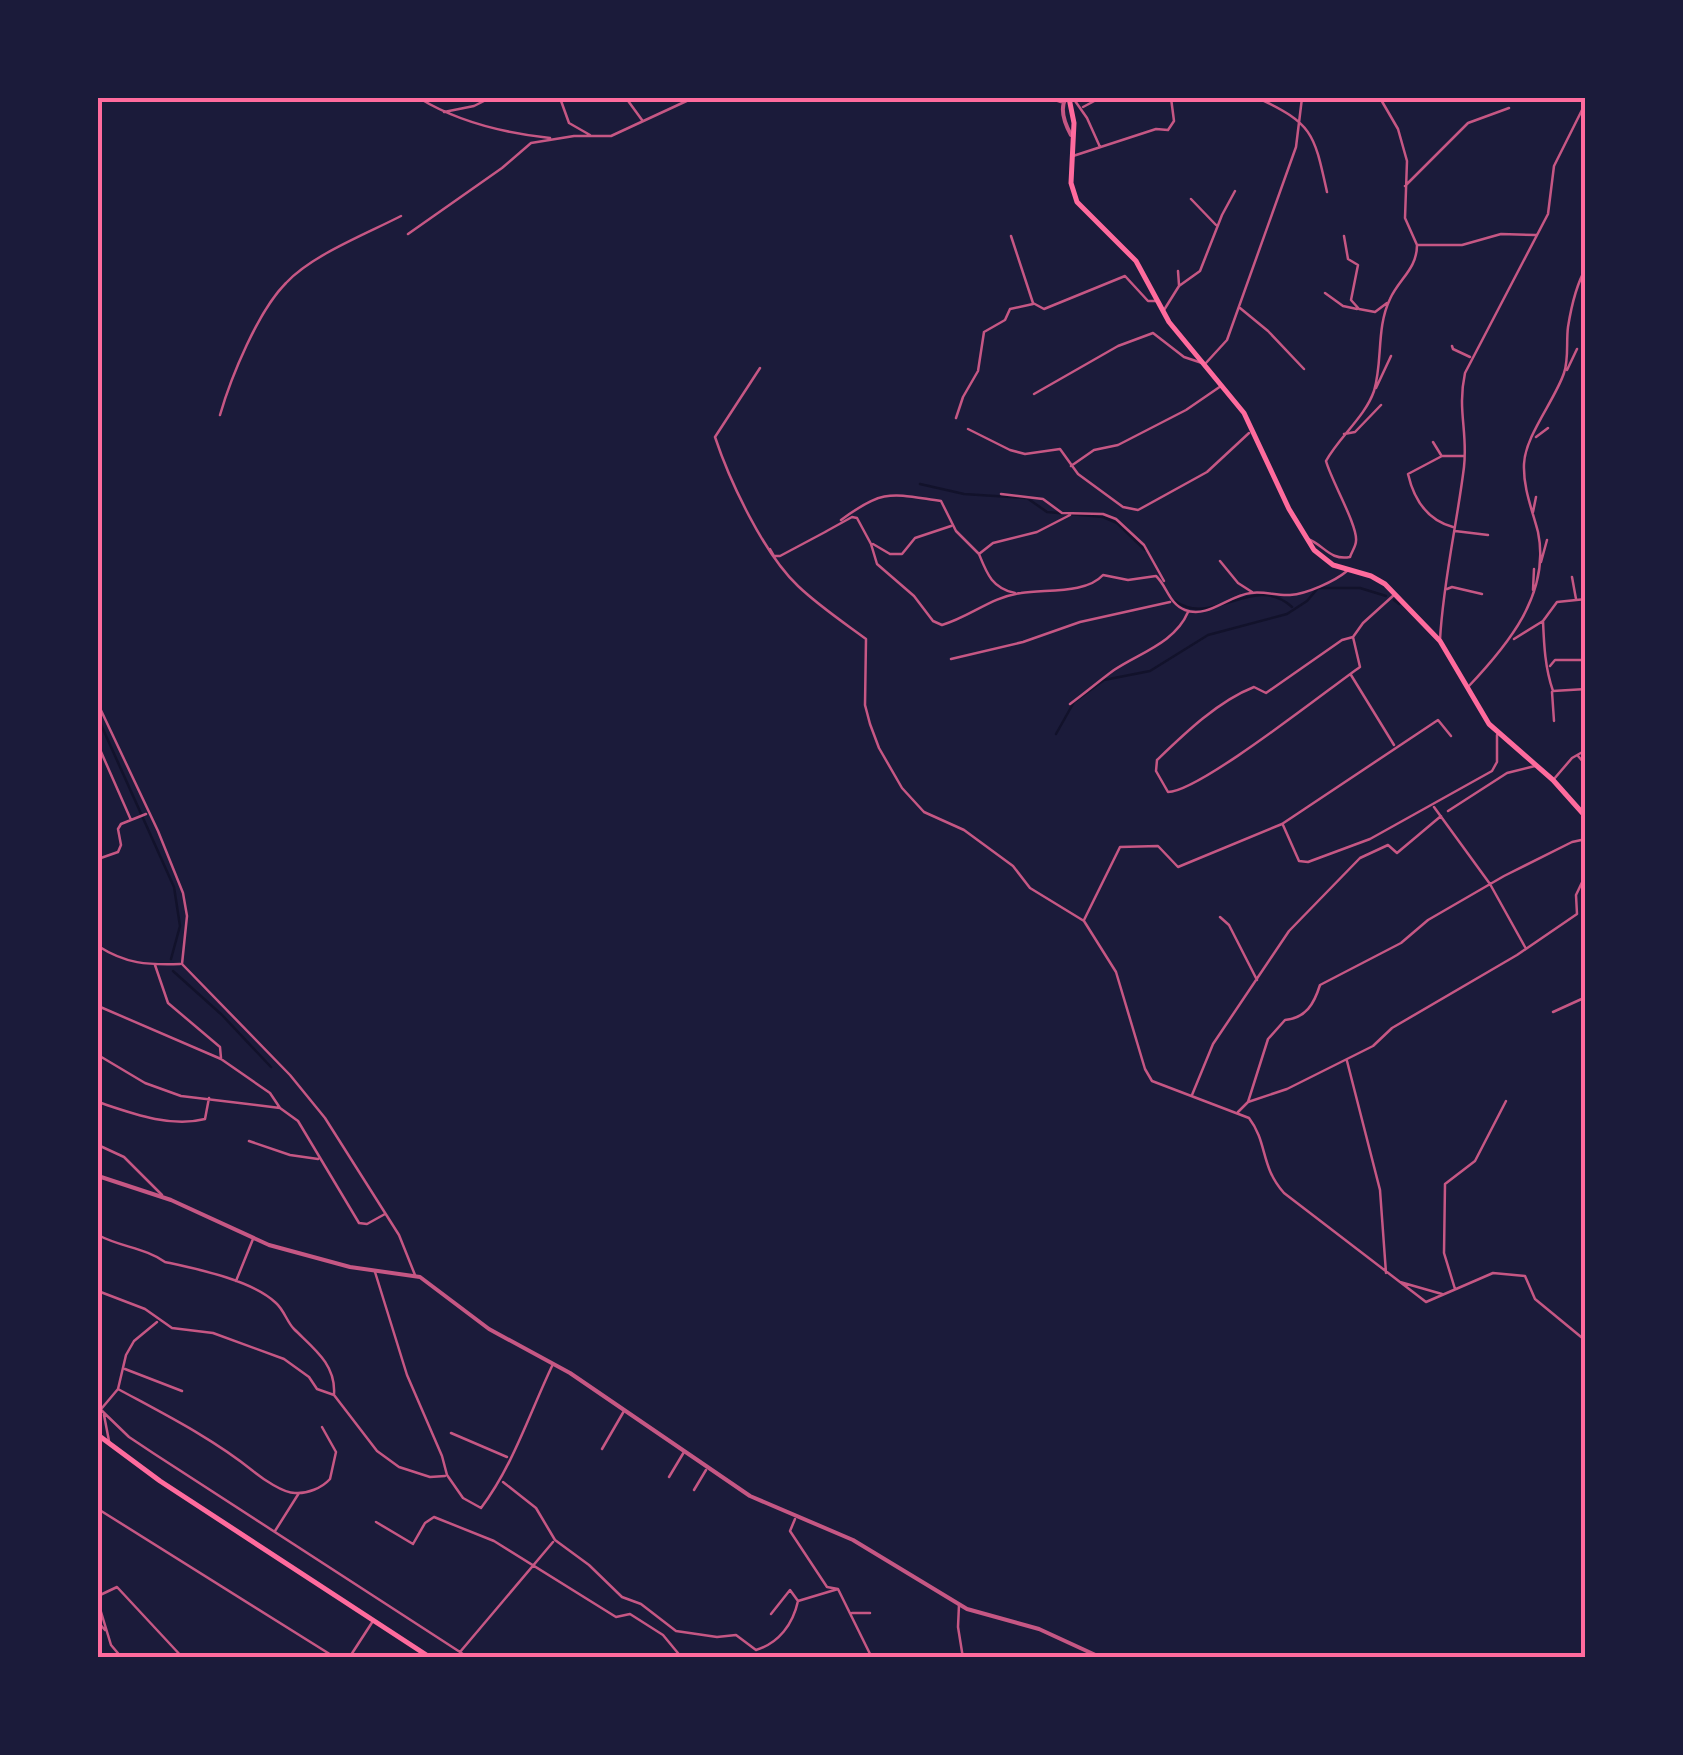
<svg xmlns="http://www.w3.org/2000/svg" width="1683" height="1755" font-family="'Roboto Condensed',sans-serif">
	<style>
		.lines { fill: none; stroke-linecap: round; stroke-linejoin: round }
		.stream { stroke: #12122b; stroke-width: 2.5 }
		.minor { stroke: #c65784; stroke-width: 2.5 }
		.tertiary { stroke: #c65784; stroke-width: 4 }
		.secondary { stroke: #ff6b9d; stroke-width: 5 }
		.neatline { fill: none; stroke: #ff6b9d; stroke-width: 4 }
	</style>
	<rect width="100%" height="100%" fill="#1b1b3a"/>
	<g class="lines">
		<path class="stream" d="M920 484 964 494 1027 498 1047 512 1103 517 1117 523 1145 550
			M1394 600 1399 604
			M1175 601C1212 628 1255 572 1292 607
			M98 718 174 887 180 926 171 959
			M1056 734 1074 702 1104 680 1150 671 1208 635 1287 614 1307 601 1318 588H1360L1386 596
			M173 971 222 1015 271 1067"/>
		<path class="minor" d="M419 98C458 122 504 133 550 138
			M560 98 569 123 590 135
			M626 98 642 120
			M1049 98 1061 102
			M1073 98 1087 118 1100 147
			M1258 98C1313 124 1314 133 1327 192
			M1380 98 1398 129 1407 161 1405 218 1417 245H1462L1501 234 1536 235
			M1083 107 1100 98
			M444 112 474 106 490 98
			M1073 156 1156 129 1168 130 1174 121 1171 98
			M1405 186 1468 123 1509 108
			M1191 199 1216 225
			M408 234 502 168 531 143 574 136H611L693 98
			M1011 236 1033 303 1044 309 1125 276 1148 301H1157
			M1344 236 1348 259 1358 265 1351 300 1359 309 1375 312 1387 303
			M1178 271 1179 285
			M1325 293 1343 306 1357 309
			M1240 308 1268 331 1304 369
			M1164 310 1179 286 1200 271 1222 215 1235 191
			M1452 346 1453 349 1470 357
			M760 368 715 437C730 482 764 554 798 586 819 606 843 622 866 639L865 705 870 724 879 748 902 788 924 812 964 830 1013 866 1030 888 1084 921 1116 972 1145 1069 1152 1081 1249 1118C1268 1143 1260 1166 1284 1193L1400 1282
			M1567 370 1577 349
			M1376 388 1391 356
			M1034 394 1118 346 1153 333 1184 357 1205 364 1227 340 1296 147 1302 98
			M220 415C231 377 258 311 286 283 312 255 366 234 401 216
			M956 418 963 397 978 371 984 332 1005 320 1010 309 1033 304
			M968 429 1010 450 1025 454 1060 449 1078 474 1123 507 1138 510 1207 472 1249 433
			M1344 434 1355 432 1381 405
			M1536 437 1548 428
			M1433 442 1441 455
			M1071 466 1094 450 1118 445 1186 410 1221 386
			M1001 494 1043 499 1062 513 1103 514 1116 519 1144 545 1164 581
			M1533 512 1536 497
			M841 520C884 488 892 494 941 501L956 531 979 554
			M1453 527C1427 520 1414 500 1408 474L1442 456H1464
			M1455 531 1488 535
			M825 532 852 517 857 518 871 544 877 564 914 596 933 621 942 625C970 617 991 597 1021 593 1046 589 1086 594 1103 575L1128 580 1156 576C1167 586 1169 604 1185 610 1208 619 1229 595 1251 593 1264 591 1277 596 1290 595 1307 594 1335 581 1347 571
			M1308 539C1324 545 1330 561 1350 557 1352 551 1356 546 1356 541 1358 526 1331 480 1326 461 1339 437 1365 417 1374 391 1383 361 1376 328 1390 299 1399 279 1417 269 1417 245
			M873 544 890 554H902L915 538 951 526
			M770 549 774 556H780L827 531
			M1220 561 1238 583 1252 592
			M1541 562 1547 540
			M1572 577 1576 599
			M1447 589 1452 587 1482 594
			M1533 590 1534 569
			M1015 593C992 588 987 574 979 554L993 543 1037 532 1070 515
			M1543 621 1557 602 1586 599
			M1353 637 1342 640 1266 693 1254 687C1218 701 1184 734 1157 760L1156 771 1168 792C1199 792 1327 690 1360 667L1353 637 1363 623 1394 595
			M1514 639 1543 621C1544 645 1545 668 1553 691L1586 689
			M1440 640C1443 582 1457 524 1464 467 1468 432 1457 410 1465 373L1548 214 1554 166 1586 102
			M951 659 1023 642 1080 622 1170 602
			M1550 666 1555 660H1586
			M1351 675 1394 745
			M1468 687C1507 646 1551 594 1538 532 1532 509 1523 488 1524 464 1525 436 1555 400 1564 373 1569 358 1566 342 1568 327 1571 308 1576 285 1586 268
			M1552 692 1554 721
			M98 704 158 831 183 893 187 916 182 964 290 1075 325 1118 399 1235 415 1275
			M1070 704C1085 693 1099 681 1114 670 1139 653 1175 643 1188 612
			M98 745 131 820
			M1578 756 1586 765
			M1554 779 1572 758 1586 750
			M1434 807 1490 884 1525 947
			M1448 811 1507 773 1535 766
			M1283 825 1299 861 1308 862 1370 839 1492 771 1497 762V735
			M98 859 118 852 121 845 118 829 121 824 146 814
			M1220 917 1229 925 1257 980
			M1084 920 1120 847 1158 846 1178 867 1282 824 1438 720 1451 736
			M98 946C126 964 147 965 180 964
			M155 965 168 1003 220 1047 221 1058
			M98 1006 221 1059 270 1093 280 1108 298 1121 359 1223 367 1224 385 1214
			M1553 1012 1586 997
			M98 1055 145 1083 181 1096 280 1108
			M1347 1061 1380 1190 1386 1273
			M1192 1095 1213 1044 1289 931 1360 858 1388 845 1397 853 1441 816
			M98 1102C131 1113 170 1128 205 1119L209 1098
			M1248 1102 1268 1039 1285 1020C1306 1018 1314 1004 1320 985L1401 943 1428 920 1504 876 1572 842 1586 839
			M1238 1112 1248 1102 1287 1089 1373 1046 1392 1028 1517 955 1577 914 1576 895 1586 874
			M249 1141 290 1155 318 1159
			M98 1145 124 1157 162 1195
			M98 1235C120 1247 146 1248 165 1262 197 1269 252 1280 276 1303 284 1310 287 1322 294 1329 313 1348 336 1364 334 1394
			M375 1272 407 1375 442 1456 447 1475 463 1498 481 1508C513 1466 530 1412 553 1364
			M236 1281 253 1239
			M1455 1289 1444 1253 1445 1184 1475 1161 1506 1101
			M98 1291 145 1309 172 1328 213 1333 284 1359 309 1377 317 1389 334 1395 377 1451 399 1467 430 1477 445 1476
			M1442 1294 1400 1282 1426 1302 1493 1273 1525 1276 1535 1299 1586 1341
			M125 1369 182 1391
			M118 1389C164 1414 212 1438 253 1471 263 1479 283 1493 295 1493 307 1494 322 1488 330 1479L336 1452 322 1427
			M98 1407 129 1437 153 1453 460 1652
			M102 1408 118 1389 126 1355 134 1341 157 1322
			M104 1415 109 1441
			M451 1433 507 1457
			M602 1449 624 1411
			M669 1477 684 1452
			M503 1482 536 1508 555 1540 589 1565 622 1597 641 1604 676 1631 717 1637 736 1635 756 1650C779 1643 793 1624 798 1601L838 1589
			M694 1490 706 1470
			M98 1509 336 1658
			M795 1519 790 1531 827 1587 838 1589 872 1658
			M376 1522 413 1544 425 1523 434 1517 494 1541 616 1617 630 1614 663 1635 682 1658
			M275 1531 299 1493
			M98 1596 117 1587 183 1658
			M98 1602 111 1645 122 1658
			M959 1605 958 1627 963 1658
			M852 1613H870
			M771 1614 790 1590 798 1601
			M98 1622 105 1630
			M349 1658 373 1621
			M468 1658 460 1652 553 1542"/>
		<path class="tertiary" d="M1066 98C1059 109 1065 124 1071 135
			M98 1176 171 1200 269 1245 350 1267 420 1277 489 1329 570 1373 750 1496 853 1540 967 1609 1039 1629 1102 1658"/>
		<path class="secondary" d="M1069 98 1074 123 1071 183 1077 202 1136 261 1169 322 1244 413 1289 509 1314 550 1333 565 1371 576 1385 584 1440 641 1489 724 1553 780 1586 817
			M98 1435 160 1481 431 1658"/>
	</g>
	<rect width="1683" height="1755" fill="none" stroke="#1b1b3a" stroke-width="200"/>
	<rect x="100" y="100" width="1483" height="1555" class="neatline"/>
</svg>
